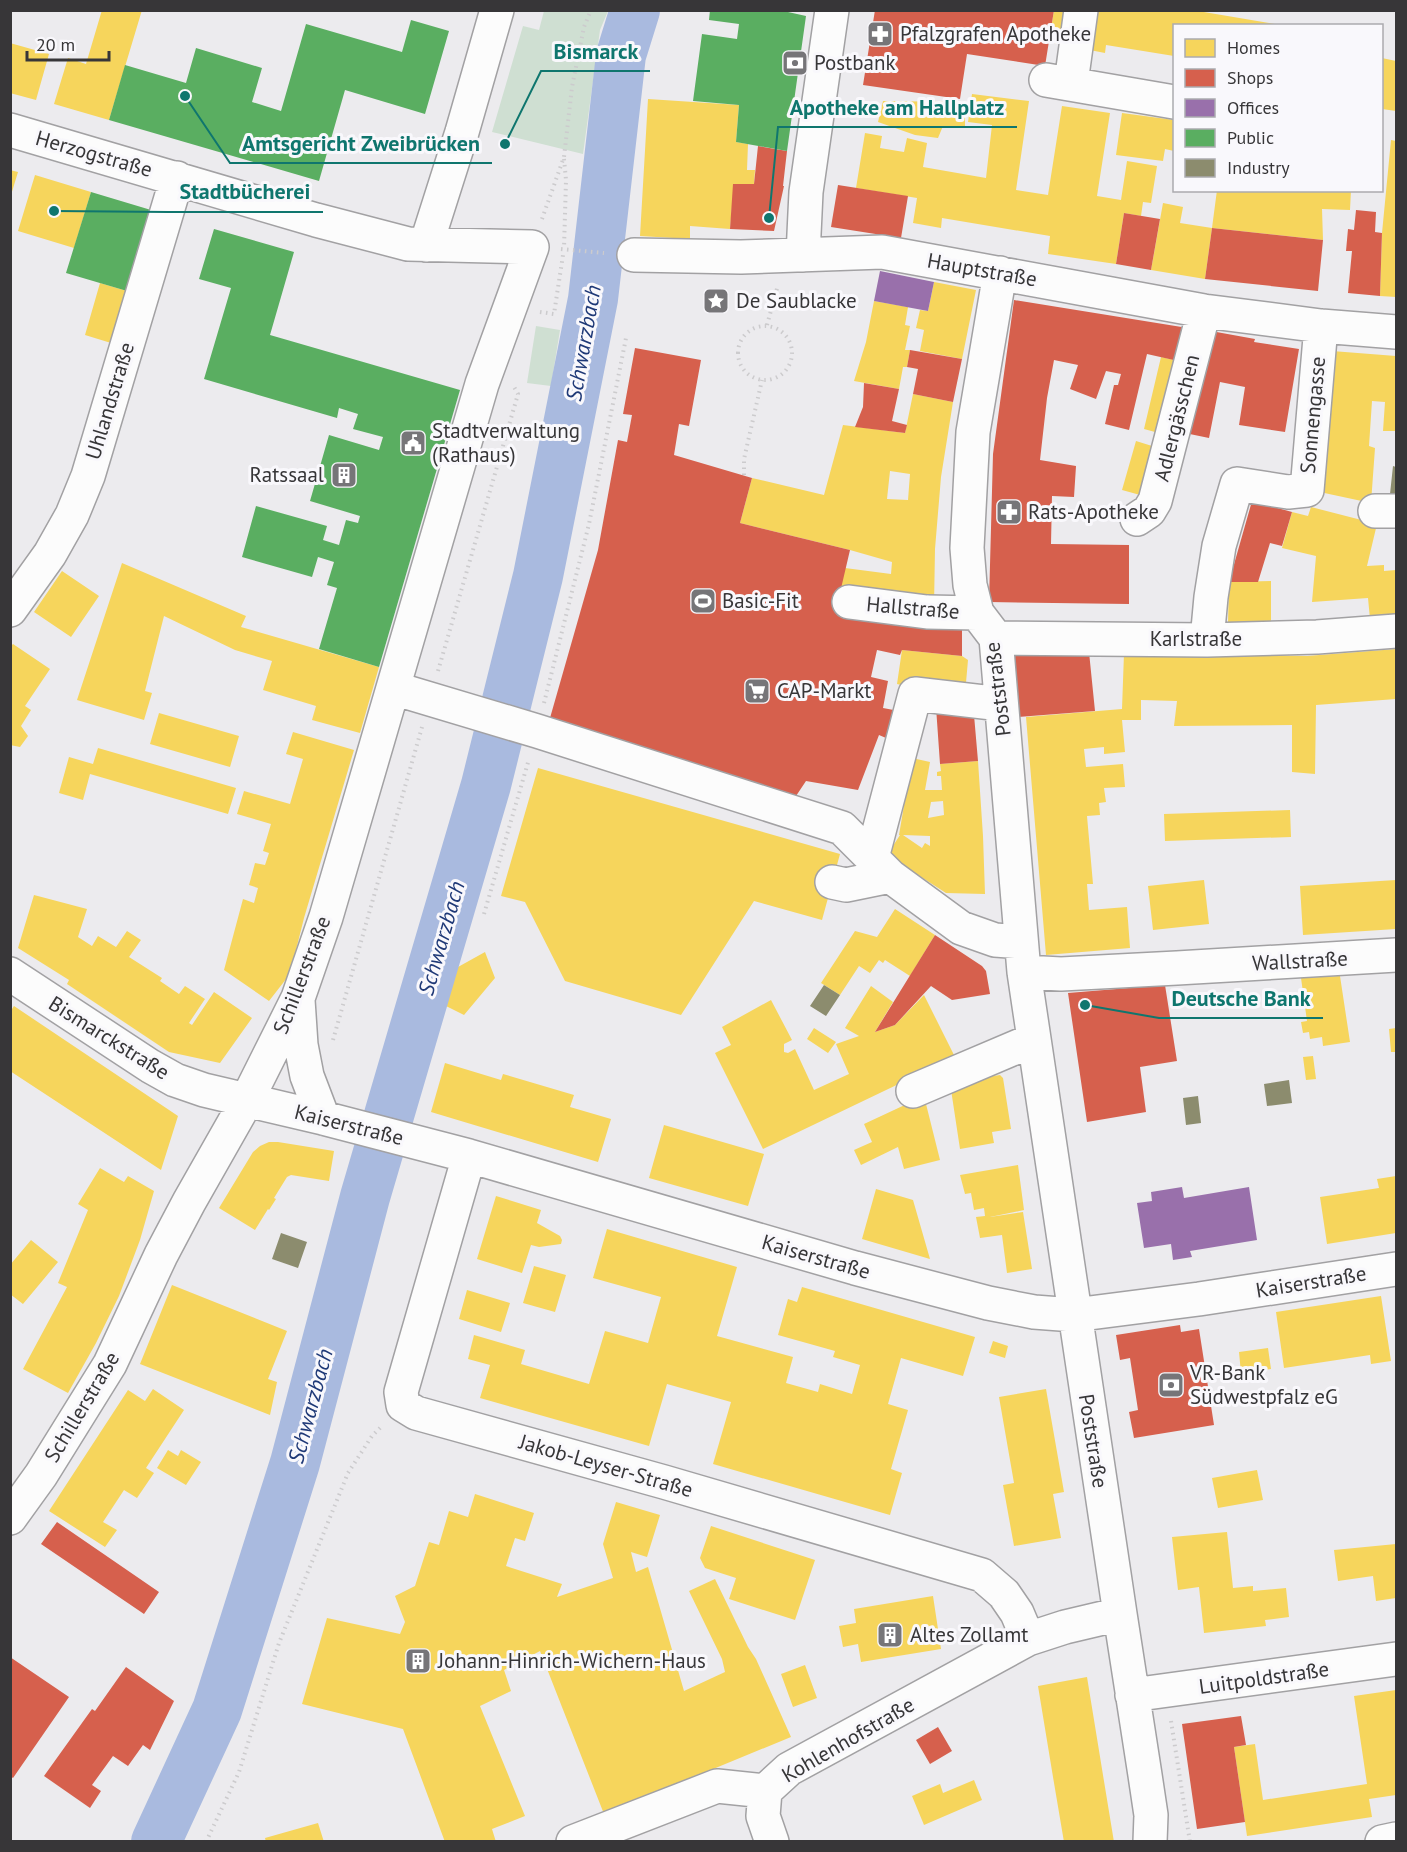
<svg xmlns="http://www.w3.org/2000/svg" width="1407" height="1852" font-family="'PT Sans',sans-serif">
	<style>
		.green { fill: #cfdfd2 }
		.homes { fill: #f6d55c; fill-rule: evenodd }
		.shops { fill: #d6604d }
		.offices { fill: #9970ab }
		.public { fill: #5aae61 }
		.industry { fill: #8c8c6e }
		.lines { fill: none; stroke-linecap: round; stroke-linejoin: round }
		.river { stroke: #a9badf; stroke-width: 50 }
		.minor-casing { stroke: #a2a1a3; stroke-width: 36 }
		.path { stroke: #cccbcd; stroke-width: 4; stroke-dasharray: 1.5 4.5; stroke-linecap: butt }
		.minor { stroke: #fcfcfc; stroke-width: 33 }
		.labels { text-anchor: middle; stroke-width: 6; stroke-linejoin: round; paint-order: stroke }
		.poi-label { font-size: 21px; fill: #373638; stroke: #f9f8fc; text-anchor: start }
		.street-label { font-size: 21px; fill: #373638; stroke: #f9f8fc }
		.water-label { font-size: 22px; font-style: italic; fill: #1f3977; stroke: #f9f8fc }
		.leader { fill: none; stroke: #0f766e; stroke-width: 2 }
		.callout-dot { fill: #0f766e; stroke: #f9f8fc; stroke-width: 2 }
		.callout-label { font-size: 22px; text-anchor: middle; font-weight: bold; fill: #0f766e; stroke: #f9f8fc; stroke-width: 6; stroke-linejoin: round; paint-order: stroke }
	</style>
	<rect width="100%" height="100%" fill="#ecebee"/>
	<path class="green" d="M544 11H608L600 30 583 154 492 132 523 26 539 30Z
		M536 326 560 330 551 386 527 383Z"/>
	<path class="homes" d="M102 10H142L109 120 54 104 68 58 86 64Z
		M1054 10H1192L1275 24 1174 26V56L1106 45 1105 53 1049 42Z
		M10 43 49 54 36 100 10 93Z
		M1382 58 1396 61V111L1382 109Z
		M972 94 1029 101 1016 190 1048 195 1062 106 1110 113 1097 196 1121 200 1127 161 1157 166 1151 203 1143 202 1141 216 1124 213 1116 264 1048 254 1050 236 942 218 941 228 913 223 917 198 856 188 865 133 882 136 880 148 904 152 907 138 927 143 923 167 986 178 992 125 968 122Z
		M648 99 739 105 736 142 748 144 747 170H755L754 184H734L730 229 690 226V239L640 236Z
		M883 101 965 102V127L943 126 938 138 915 135 878 122Z
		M1122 113 1174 120V151L1165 149 1163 161 1116 155Z
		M1391 140 1396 141V297L1380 296 1382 233Z
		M10 170 18 172 11 195H10Z
		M35 175 91 192 74 248 18 231Z
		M1217 190H1351L1350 210 1322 209 1323 240 1212 228Z
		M1163 203 1183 207 1180 223 1212 228 1205 279 1151 270Z
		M934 282 976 290 962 359 920 351 924 330 916 328 920 310 928 311Z
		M100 283 127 291 111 343 85 335Z
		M874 301 908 307 905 325 910 326 905 350H910L907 367H903L899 389 854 381 866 342Z
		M1332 351 1396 356V431H1383L1385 402 1372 401 1369 446 1375 448 1371 503 1315 491Z
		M1161 357 1187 363 1166 435 1144 429Z
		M913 394 953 402 941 477 935 549 934 606 839 592 845 568 891 574 892 562 850 550 740 523 752 478 824 495 843 425 905 433ZM890 471 910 474 908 500 887 499Z
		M1136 441 1165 450 1151 498 1122 490Z
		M1311 507 1377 524 1367 566 1384 565V571L1396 570V617L1370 619 1368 598 1312 602 1316 556 1282 548 1292 512 1308 516Z
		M122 563 246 616 241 627 379 667 360 733 312 720 316 706 263 690 272 661 235 650 164 616 145 691 152 693 144 720 77 700Z
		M62 571 99 596 71 637 34 612Z
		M1271 581V623H1228L1229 582Z
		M13 644 50 669 25 706 31 710 21 726 28 736 20 747 10 745V647Z
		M1396 649V699L1316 705 1315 774 1292 772V725L1174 726 1177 701 1141 700V720H1122L1125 752 1104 754V747L1084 749 1086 767 1123 764 1125 787 1104 788 1106 802 1099 803 1100 815 1087 816 1093 884H1087L1089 910 1127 907 1130 948 1046 955 1026 717 1122 709 1124 653 1307 656Z
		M902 650 962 656 968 660 965 694 920 689 897 684Z
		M159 713 239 736 230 767 150 744Z
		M293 732 354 750 304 918 290 974 269 1001 224 970 243 899 254 903 258 888 249 885 255 863 265 865 269 853 263 851 271 824 237 814 244 791 290 804 303 759 286 754Z
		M98 748 236 788 228 814 90 774 83 800 59 793 69 757 93 764Z
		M912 758 930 762 925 790H942L941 776H937V772L941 771 940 764 978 761 983 836 985 894 946 893 887 855 900 835H899ZM943 801 944 815 928 818 931 802ZM903 835 930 836V846L925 843 922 848Z
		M538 768 840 854 822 920 754 901 681 1015 565 981 525 902 501 896Z
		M1290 810 1291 837 1165 841 1164 814Z
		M1204 880 1209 924 1153 930 1148 886Z
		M1396 880V929L1303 935 1300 886Z
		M34 895 87 909 78 937 92 946 98 936 116 947 127 931 141 940 129 957 162 978 160 981 179 994 185 986 205 999 189 1023 192 1025 214 992 252 1018 220 1063 169 1052 67 984 69 980 18 948Z
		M895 909 935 935 910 976 885 960 883 963 879 960 870 973 859 966 840 995 821 983 855 931 877 937Z
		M485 952 495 978 464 1015 444 1005 458 967Z
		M1340 976 1350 1042 1323 1046 1322 1037 1310 1039 1309 1032 1303 1033 1301 1022 1307 1021 1301 978Z
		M871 986 893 1002 875 1032 895 1025 924 995 955 1057 763 1149 715 1053 731 1045 722 1027 771 1000 792 1040 784 1044V1052L788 1053 795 1049 814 1090 849 1074 836 1044 859 1036 845 1028Z
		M14 1006 178 1116 161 1170 10 1071V1012Z
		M814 1028 836 1042 828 1053 807 1039Z
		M1396 1028V1052H1391L1389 1029Z
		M1313 1056 1316 1079 1306 1080 1303 1057Z
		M445 1063 501 1080 503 1074 574 1095 570 1107 611 1119 598 1162 431 1112Z
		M1000 1075 1003 1078 1011 1129 992 1132 994 1143 960 1149 950 1083Z
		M924 1096 940 1160 904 1169 898 1147 861 1165 854 1150 872 1142 864 1124Z
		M664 1125 764 1154 748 1206 649 1178Z
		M269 1142H278L334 1151 329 1181 291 1175 287 1177 274 1198 276 1199 269 1210 268 1209 255 1230 219 1208 253 1152 260 1146Z
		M1018 1165 1024 1210 990 1217 1023 1212 1032 1269 1007 1273 1002 1235 980 1238 976 1217 985 1216 984 1208 974 1210 971 1193 965 1194 960 1175Z
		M100 1168 124 1182 128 1176 154 1191 140 1240 119 1296 96 1343 68 1393 23 1369 67 1287 58 1283 88 1210 78 1204Z
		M1396 1176V1233L1327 1244 1320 1197 1379 1188 1377 1179Z
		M876 1189 913 1200 930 1259 862 1239Z
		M496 1196 541 1210 537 1223 560 1236 562 1240 561 1244 539 1247 531 1245 522 1273 477 1259Z
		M607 1229 737 1267 717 1336 793 1357 786 1383 818 1392 820 1384 852 1394 860 1365 833 1357 835 1351 778 1335 788 1299 797 1302 802 1287 975 1337 963 1376 901 1358 888 1404 908 1410 891 1469 902 1473 890 1515 713 1464 731 1402 667 1384 649 1446 480 1398 490 1365 468 1359 474 1335 525 1350 521 1364 589 1384 605 1331 648 1343 661 1297 593 1278Z
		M31 1240 58 1262 23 1304 10 1294V1265Z
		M534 1266 566 1275 555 1312 523 1303Z
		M172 1285 287 1331 268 1379 277 1382 270 1415 140 1364Z
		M467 1290 510 1303 501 1332 459 1319Z
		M1381 1296 1391 1361 1371 1364 1370 1355 1284 1368 1276 1312Z
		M993 1341 1008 1346 1005 1358 989 1353Z
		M1268 1348 1271 1369 1241 1373 1239 1352Z
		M153 1389 184 1410 146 1468 154 1473 137 1498 124 1490 103 1522 117 1530 105 1547 49 1511 128 1390 145 1401Z
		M1046 1389 1064 1492 1053 1494 1061 1538 1014 1546 1003 1485 1014 1483 999 1397Z
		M168 1450 178 1456 181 1450 201 1462 186 1485 157 1468Z
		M1257 1470 1263 1500 1218 1508 1212 1478Z
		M475 1494 534 1513 525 1541 515 1538 506 1566 562 1584 557 1597 613 1578 603 1544 616 1502 660 1515 647 1557 631 1552 636 1572 648 1567 684 1691 725 1672 722 1659 689 1591 715 1579 748 1647 756 1659 791 1737 604 1814 540 1651 504 1670 511 1691 480 1706 525 1816 492 1829 496 1842H445L403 1729 302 1704 327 1618 400 1634 405 1622 395 1596 415 1586 429 1542 439 1545 449 1511 468 1517Z
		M711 1526 815 1560 795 1620 729 1599 736 1578 705 1568 700 1558Z
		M1227 1532 1233 1588 1253 1586V1591L1286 1588 1289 1617 1265 1620 1266 1626 1204 1633 1199 1587 1178 1590 1172 1537Z
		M1396 1544V1598L1376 1601 1373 1576 1338 1581 1334 1550Z
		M933 1596 941 1649 861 1662 858 1644 843 1647 839 1626 856 1623 854 1609Z
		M805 1665 817 1698 793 1707 781 1674Z
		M1087 1677 1102 1769 1114 1842H1064L1053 1777 1038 1686Z
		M1396 1690V1795L1369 1799 1372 1817 1247 1836 1234 1747 1255 1744 1263 1800 1367 1784 1354 1696Z
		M974 1780 982 1800 924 1825 912 1796 940 1784 943 1793Z
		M318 1823 324 1842H266L265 1838Z"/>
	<path class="shops" d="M875 10H1054L1045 66 967 54 960 99 863 85Z
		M758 146 787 151 783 186H784L774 231 730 229 733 184H754Z
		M838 185 908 196 901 238 831 227Z
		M1356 210 1376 212 1375 232 1382 233 1380 296 1348 293 1352 251H1346L1348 229 1354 230Z
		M1124 213 1160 219 1151 270 1116 264Z
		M1212 228 1323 240 1318 291 1205 279Z
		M1014 300 1194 329 1187 363 1147 354 1129 430 1105 424 1114 385H1118L1121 374 1106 371 1096 399 1070 389 1078 365 1054 360 1047 398 1040 460 1076 466 1074 497 1052 496 1051 544 1129 545V604L989 602 993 454Z
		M1200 329 1255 339 1254 342 1299 349 1285 432 1239 425 1245 387 1220 382 1209 438 1180 432Z
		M635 348 701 360 689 426 679 424 674 455 752 478 740 523 850 550 836 610 962 628V656L902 650 900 655 877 650 871 677 888 681 883 708 899 711 893 741 879 735 858 790 806 781 796 796 548 725 598 550 618 440 627 442 632 415 623 414Z
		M910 350 962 359 953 402 913 394 918 369 907 367Z
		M864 383 899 389 892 421 907 425 905 433 855 427 863 407Z
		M1252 501 1292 512 1282 546 1270 543 1258 582H1229Z
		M1089 652 1095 711 1018 717 1010 655Z
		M936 707 974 715 978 761 940 764Z
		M935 935 982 966 986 971 990 994 952 1000 931 986 895 1025 875 1032Z
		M1165 985 1177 1061 1140 1067 1146 1112 1087 1122 1068 993Z
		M1180 1325 1181 1332 1199 1329 1214 1425 1134 1438 1129 1412 1138 1410 1130 1358 1120 1360 1116 1335Z
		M57 1522 159 1592 144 1614 41 1544Z
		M10 1657 69 1697 13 1778 10 1776Z
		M126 1667 174 1701 150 1750 143 1745 128 1766 113 1756 92 1785 101 1791 90 1808 44 1776 92 1709 95 1711Z
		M1241 1716 1246 1745 1234 1747 1245 1822 1197 1829 1182 1724Z
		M938 1727 952 1751 930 1764 916 1740Z"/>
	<path class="offices" d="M880 271 934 282 928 311 874 301Z
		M1182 1187 1184 1198 1249 1187 1257 1240 1190 1251 1192 1257 1173 1260 1171 1244 1144 1248 1137 1203 1152 1201 1151 1192Z"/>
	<path class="public" d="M710 10H779L806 16 787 151 736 142 739 105 693 101 702 34 737 39 739 24 709 20Z
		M411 20 449 31 425 114 345 90 319 181 109 120 125 65 186 83 196 48 262 68 252 102 281 111 306 24 402 52Z
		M91 192 151 210 127 291 66 273Z
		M214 229 294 252 270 335 460 390 379 667 319 649 337 588 327 585 334 562 318 557 312 577 242 557 256 506 327 526 323 540 339 545 346 520 358 523 360 516 310 501 329 435 379 450 383 437 353 429 358 414 339 408 337 418 204 379 231 288 199 279Z"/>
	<path class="industry" d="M1393 466 1396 467V495L1390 494Z
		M824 985 840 995 826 1016 810 1006Z
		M1289 1080 1292 1103 1267 1106 1264 1084Z
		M1198 1096 1201 1123 1186 1125 1183 1098Z
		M281 1233 307 1242 298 1268 272 1259Z"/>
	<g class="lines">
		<path class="river" d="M156 1842 217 1710 295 1463 365 1197 486 785 538 576 593 299 621 55 635 10"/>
		<g class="minor-casing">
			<path id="minor" d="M1046 80 1174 102
				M1071 83 1081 10
				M10 130 316 220 408 244 532 247 482 384 326 917 298 998 247 1100 189 1202 161 1255 110 1364 41 1475 10 1518
				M426 245 462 132 497 10
				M634 255 741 257 882 252 1204 311 1321 326 1396 332
				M803 255 806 192 832 10
				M1000 273 973 432 967 548 970 585 977 613 996 638 1024 972 1120 1614 1145 1775 1151 1815 1150 1842
				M1375 511H1396
				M1137 519 1149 511 1155 501 1204 311
				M849 602 927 612 977 613
				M10 610 50 554 72 515 88 476 177 178
				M996 638 1207 640 1317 637 1396 631
				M1207 640 1211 597 1219 546 1237 484 1288 492 1307 490 1321 326
				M393 688 537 731 842 828 890 876 961 928 995 940 1021 942
				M872 858 915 694 1001 704
				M832 882 846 885 890 876
				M1024 972 1061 974 1177 968 1396 955
				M10 974 150 1066 175 1080 204 1090 323 1118 469 1156 855 1268 988 1303 1034 1312 1074 1315 1199 1299 1396 1269
				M298 1000 301 1045 307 1076 323 1118
				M913 1091 1033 1040
				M469 1156 401 1392 403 1405 416 1413 664 1482 982 1575 1004 1594 1017 1613 1028 1639
				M1132 1695 1396 1659
				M765 1791 763 1816 772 1842
				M573 1842 717 1786 765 1791 789 1769 1028 1639 1065 1627 1120 1614
				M1382 1842 1396 1839"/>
		</g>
		<path class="path" d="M564 159 566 180 564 248
			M542 219 564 157 572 87 584 27 591 10
			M561 249 604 253
			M540 312 554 314 563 255
			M767 325 778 285
			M738 353a27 27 0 1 1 54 0a27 27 0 1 1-54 0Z
			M744 475V459L762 380
			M438 671 518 394 513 385
			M544 703 589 524 626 338
			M484 914 529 759
			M333 1040 422 727
			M1171 1721 1190 1842
			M206 1842 239 1772 279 1643 348 1473 372 1436 383 1425"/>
		<use href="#minor" class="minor"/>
	</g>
	<defs>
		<g id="pharmacy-square" transform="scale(1.35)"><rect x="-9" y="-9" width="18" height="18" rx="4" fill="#767578" stroke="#f9f8fc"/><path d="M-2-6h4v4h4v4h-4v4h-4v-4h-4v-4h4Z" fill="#fff"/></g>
		<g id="bank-square" transform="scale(1.35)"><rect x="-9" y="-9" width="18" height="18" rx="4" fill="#767578" stroke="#f9f8fc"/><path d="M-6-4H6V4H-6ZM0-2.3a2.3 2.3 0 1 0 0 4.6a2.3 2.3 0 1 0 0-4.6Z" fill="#fff"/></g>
		<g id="sight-square" transform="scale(1.35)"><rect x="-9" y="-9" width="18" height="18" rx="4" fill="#767578" stroke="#f9f8fc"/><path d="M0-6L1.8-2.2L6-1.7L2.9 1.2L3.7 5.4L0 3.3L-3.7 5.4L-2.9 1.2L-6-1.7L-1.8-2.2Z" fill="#fff"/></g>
		<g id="civic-square" transform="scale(1.35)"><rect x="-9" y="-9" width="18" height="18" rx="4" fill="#767578" stroke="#f9f8fc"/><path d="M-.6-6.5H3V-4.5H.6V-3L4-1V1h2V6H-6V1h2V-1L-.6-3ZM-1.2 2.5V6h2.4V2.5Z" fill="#fff"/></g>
		<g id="building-square" transform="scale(1.35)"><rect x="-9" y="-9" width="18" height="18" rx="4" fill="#767578" stroke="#f9f8fc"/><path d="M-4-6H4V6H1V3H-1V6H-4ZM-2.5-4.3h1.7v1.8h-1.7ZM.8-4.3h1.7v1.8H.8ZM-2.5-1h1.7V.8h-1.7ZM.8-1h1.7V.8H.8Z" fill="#fff"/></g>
		<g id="stadium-square" transform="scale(1.35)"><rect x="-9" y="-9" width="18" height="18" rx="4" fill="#767578" stroke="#f9f8fc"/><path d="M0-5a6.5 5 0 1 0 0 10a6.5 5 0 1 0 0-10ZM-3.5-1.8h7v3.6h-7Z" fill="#fff"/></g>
		<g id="supermarket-square" transform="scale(1.35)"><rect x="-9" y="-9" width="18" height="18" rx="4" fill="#767578" stroke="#f9f8fc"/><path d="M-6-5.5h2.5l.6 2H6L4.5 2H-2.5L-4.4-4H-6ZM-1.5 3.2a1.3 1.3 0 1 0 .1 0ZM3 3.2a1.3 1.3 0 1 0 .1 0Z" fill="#fff"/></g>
	</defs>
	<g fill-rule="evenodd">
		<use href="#pharmacy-square" x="880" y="34"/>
		<use href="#bank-square" x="795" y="63"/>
		<use href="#sight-square" x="716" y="301"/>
		<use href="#civic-square" x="413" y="443"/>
		<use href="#building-square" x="344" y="475"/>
		<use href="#pharmacy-square" x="1009" y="512"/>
		<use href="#stadium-square" x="703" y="601"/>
		<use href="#supermarket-square" x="757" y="691"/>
		<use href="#bank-square" x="1171" y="1385"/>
		<use href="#building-square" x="890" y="1635"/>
		<use href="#building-square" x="418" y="1661"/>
	</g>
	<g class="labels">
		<g class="poi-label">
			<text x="900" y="41">Pfalzgrafen Apotheke</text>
			<text x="814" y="70">Postbank</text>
			<text x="736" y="308">De Saublacke</text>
			<text x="432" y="438">Stadtverwaltung<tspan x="432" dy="24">(Rathaus)</tspan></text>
			<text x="324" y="482" text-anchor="end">Ratssaal</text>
			<text x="1028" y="519">Rats-Apotheke</text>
			<text x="722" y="608">Basic-Fit</text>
			<text x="777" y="698">CAP-Markt</text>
			<text x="1190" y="1380">VR-Bank<tspan x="1190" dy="24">Südwestpfalz eG</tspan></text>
			<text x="910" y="1642">Altes Zollamt</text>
			<text x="438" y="1668">Johann-Hinrich-Wichern-Haus</text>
		</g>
		<g class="street-label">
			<text transform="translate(94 154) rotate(16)" y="7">Herzogstraße</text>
			<text transform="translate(982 270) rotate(10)" y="7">Hauptstraße</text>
			<text transform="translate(110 401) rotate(-73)" y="7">Uhlandstraße</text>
			<text transform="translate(1313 415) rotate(-85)" y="7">Sonnengasse</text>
			<text transform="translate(1177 418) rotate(-76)" y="7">Adlergässchen</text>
			<text transform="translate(913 608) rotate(5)" y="7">Hallstraße</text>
			<text x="1196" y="646">Karlstraße</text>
			<text transform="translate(998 689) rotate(-97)" y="7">Poststraße</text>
			<text transform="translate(1300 961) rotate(-3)" y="7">Wallstraße</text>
			<text transform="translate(302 975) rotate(-69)" y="7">Schillerstraße</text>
			<text transform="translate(109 1038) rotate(32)" y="7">Bismarckstraße</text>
			<text transform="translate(349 1125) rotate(14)" y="7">Kaiserstraße</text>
			<text transform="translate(816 1257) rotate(16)" y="7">Kaiserstraße</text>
			<text transform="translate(1311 1282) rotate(-9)" y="7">Kaiserstraße</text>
			<text transform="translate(82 1407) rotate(-59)" y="7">Schillerstraße</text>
			<text transform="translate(1093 1441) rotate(81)" y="7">Poststraße</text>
			<text transform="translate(606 1466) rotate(16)" y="7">Jakob-Leyser-Straße</text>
			<text transform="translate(1264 1678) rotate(-8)" y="7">Luitpoldstraße</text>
			<text transform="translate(848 1740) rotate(-30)" y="7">Kohlenhofstraße</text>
		</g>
		<g class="water-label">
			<text transform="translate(583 343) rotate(-80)" y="8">Schwarzbach</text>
			<text transform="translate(441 938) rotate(-74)" y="8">Schwarzbach</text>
			<text transform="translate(310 1406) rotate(-75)" y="8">Schwarzbach</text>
		</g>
	</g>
	<path class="leader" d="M505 144L541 71H650M769 218L778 127H1017M185 96L230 163H492M54 211L168 212H323M1085 1005L1159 1018H1323"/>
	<g class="callout-dot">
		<circle cx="505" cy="144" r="6"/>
		<circle cx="769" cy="218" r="6"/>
		<circle cx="185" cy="96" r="6"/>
		<circle cx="54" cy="211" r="6"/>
		<circle cx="1085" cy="1005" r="6"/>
	</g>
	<g class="callout-label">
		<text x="596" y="59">Bismarck</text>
		<text x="897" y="115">Apotheke am Hallplatz</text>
		<text x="361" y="151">Amtsgericht Zweibrücken</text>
		<text x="245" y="199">Stadtbücherei</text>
		<text x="1241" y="1006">Deutsche Bank</text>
	</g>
	<rect width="1407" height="1852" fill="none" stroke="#373638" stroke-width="24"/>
	<rect x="1173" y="24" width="210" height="168" fill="#f9f8fc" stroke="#abaaae" stroke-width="1.5"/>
	<rect x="1185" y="39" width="30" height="18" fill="#f6d55c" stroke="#abaaae" stroke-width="1.5"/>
	<text x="1227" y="54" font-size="18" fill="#373638">Homes</text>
	<rect x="1185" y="69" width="30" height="18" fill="#d6604d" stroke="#abaaae" stroke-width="1.5"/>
	<text x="1227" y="84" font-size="18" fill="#373638">Shops</text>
	<rect x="1185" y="99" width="30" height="18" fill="#9970ab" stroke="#abaaae" stroke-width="1.5"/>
	<text x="1227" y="114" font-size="18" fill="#373638">Offices</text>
	<rect x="1185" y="129" width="30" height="18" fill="#5aae61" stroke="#abaaae" stroke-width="1.5"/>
	<text x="1227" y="144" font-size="18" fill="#373638">Public</text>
	<rect x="1185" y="159" width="30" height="18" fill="#8c8c6e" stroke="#abaaae" stroke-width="1.5"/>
	<text x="1227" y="174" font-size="18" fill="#373638">Industry</text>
	<path d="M27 51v9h82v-9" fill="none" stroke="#373638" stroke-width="3"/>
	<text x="36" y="51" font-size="18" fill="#373638" stroke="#f9f8fc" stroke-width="4.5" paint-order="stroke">20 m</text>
</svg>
